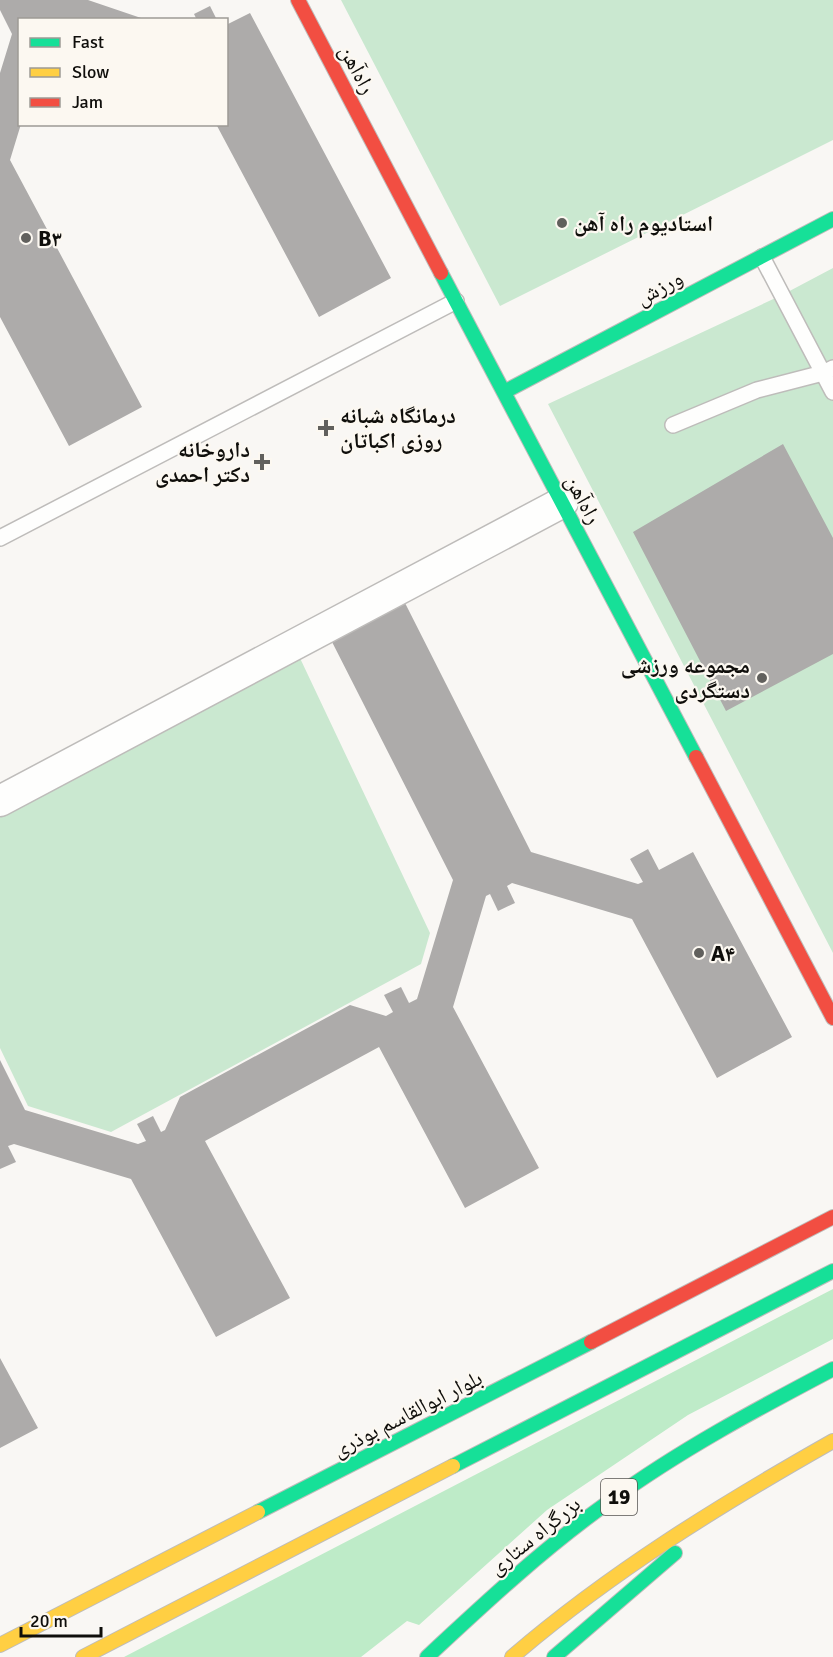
<svg xmlns="http://www.w3.org/2000/svg" width="833" height="1657" font-family="Signika,'Noto Naskh Arabic',sans-serif">
	<style>
		.green { fill: #cae8d0 }
		.forest { fill: #beebc8 }
		.building { fill: #adabaa }
		.lines { fill: none; stroke-linecap: round; stroke-linejoin: round }
		.lane-casing { stroke: #bebcba; stroke-width: 18 }
		.street-casing { stroke: #bebcba; stroke-width: 33 }
		.fast-casing { stroke: #bebcba; stroke-width: 16 }
		.slow-casing { stroke: #bebcba; stroke-width: 16 }
		.jam-casing { stroke: #bebcba; stroke-width: 16 }
		.lane { stroke: #fefefd; stroke-width: 15 }
		.street { stroke: #fefefd; stroke-width: 30 }
		.fast { stroke: #16e098; stroke-width: 14 }
		.slow { stroke: #ffcf43; stroke-width: 14 }
		.jam { stroke: #f24e42; stroke-width: 14 }
		.poi-dot { fill: #61605d; stroke: #fcf8f1; stroke-width: 2 }
		.labels { text-anchor: middle; stroke-width: 4.5; stroke-linejoin: round; paint-order: stroke }
		.shield { fill: #fcf8f1; stroke: #565450; stroke-width: 1.5 }
		.shield-label { font-size: 21px; font-weight: bold; fill: #0f0e0b }
		.street-label { font-size: 22px; fill: #0f0e0b; stroke: #fcf8f1 }
		.poi-label { font-size: 22px; font-weight: bold; fill: #0f0e0b; stroke: #fcf8f1; text-anchor: start }
	</style>
	<rect width="100%" height="100%" fill="#f9f7f4"/>
	<path class="green" d="M341 0H833V140L500 306Z
		M833 268V953L548 404 782 295Z
		M299 656 430 933 421 964 111 1132 28 1106 0 1048V811Z"/>
	<path class="forest" d="M833 1289V1339L688 1415 547 1510 419 1625 407 1621 361 1657H124Z"/>
	<path class="building" d="M0 0H88L144 19 20 20 21 124 10 160 142 407 69 446 0 317V73L12 34 0 10Z
		M210 6 217 20H197L194 14Z
		M250 13 391 278 319 317 216 124H226V25Z
		M783 444 833 538V654L726 711 633 532Z
		M403 599 531 852 638 884 643 882 630 859 648 849 659 870 693 852 792 1037 717 1078 632 919 512 883 507 886 515 903 498 911 490 894 486 896 453 1007 539 1168 465 1208 379 1047 205 1141 290 1298 216 1337 131 1179 14 1144 8 1146 16 1162 0 1169V1060L25 1110 138 1144 146 1141 137 1124 153 1116 161 1132 165 1130 180 1097 350 1005 386 1016 393 1012 384 995 401 987 409 1003 417 999 453 880 329 636Z
		M0 1358 38 1428 0 1448Z"/>
	<g class="lines">
		<g class="lane-casing">
			<path id="lane" d="M762 257 833 392
				M673 425 757 390 823 373 833 368
				M0 538 456 301"/>
		</g>
		<g class="street-casing">
			<path id="street" d="M0 801 563 502"/>
		</g>
		<g class="fast-casing">
			<path id="fast" d="M441 273 696 757
				M504 392 833 219
				M453 1466 833 1271
				M258 1512 591 1342
				M427 1657C486 1602 545 1547 610 1501 680 1450 757 1409 833 1369
				M554 1657 675 1553"/>
		</g>
		<g class="slow-casing">
			<path id="slow" d="M0 1645 258 1512
				M83 1657 453 1466
				M512 1657C611 1572 720 1505 833 1441"/>
		</g>
		<g class="jam-casing">
			<path id="jam" d="M298 0 441 273
				M696 757 833 1018
				M591 1342 833 1217"/>
		</g>
		<use href="#lane" class="lane"/>
		<use href="#street" class="street"/>
		<use href="#fast" class="fast"/>
		<use href="#slow" class="slow"/>
		<use href="#jam" class="jam"/>
	</g>
	<g class="poi-dot">
		<circle cx="562" cy="223" r="6"/>
		<circle cx="26" cy="238" r="6"/>
		<path d="M323 419h6v6h6v6h-6v6h-6v-6h-6v-6h6z"/>
		<path d="M259 453h6v6h6v6h-6v6h-6v-6h-6v-6h6z"/>
		<circle cx="762" cy="678" r="6"/>
		<circle cx="699" cy="953" r="6"/>
	</g>
	<g class="labels">
		<rect class="shield" x="601" y="1479" width="36" height="36" rx="4.5"/>
		<g class="shield-label">
			<text x="619" y="1504">19</text>
		</g>
		<g class="street-label">
			<text transform="translate(358 69) rotate(62)" y="8">راه‌آهن</text>
			<text transform="translate(659 287) rotate(-28)" y="8">ورزش</text>
			<text transform="translate(584 499) rotate(62)" y="8">راه‌آهن</text>
			<text transform="translate(407 1413) rotate(-27)" y="8">بلوار ابوالقاسم بوذری</text>
			<text transform="translate(534 1535) rotate(-39)" y="8">بزرگراه ستاری</text>
		</g>
		<g class="poi-label">
			<text x="574" y="231">استادیوم راه آهن</text>
			<text x="38" y="246">B۳</text>
			<text x="340" y="423">درمانگاه شبانه<tspan x="340" dy="25">روزی اکباتان</tspan></text>
			<text x="250" y="457" text-anchor="end">داروخانه<tspan x="250" dy="25">دکتر احمدی</tspan></text>
			<text x="750" y="673" text-anchor="end">مجموعه ورزشی<tspan x="750" dy="25">دستگردی</tspan></text>
			<text x="711" y="961">A۴</text>
		</g>
	</g>
	<rect x="18" y="18" width="210" height="108" fill="#fcf8f1" stroke="#9d9a95" stroke-width="1.5"/>
	<rect x="30" y="38" width="30" height="9" fill="#16e098" stroke="#9d9a95" stroke-width="1.5"/>
	<text x="72" y="48" font-size="18" fill="#0f0e0b">Fast</text>
	<rect x="30" y="68" width="30" height="9" fill="#ffcf43" stroke="#9d9a95" stroke-width="1.5"/>
	<text x="72" y="78" font-size="18" fill="#0f0e0b">Slow</text>
	<rect x="30" y="98" width="30" height="9" fill="#f24e42" stroke="#9d9a95" stroke-width="1.5"/>
	<text x="72" y="108" font-size="18" fill="#0f0e0b">Jam</text>
	<path d="M21 1627v9h80v-9" fill="none" stroke="#0f0e0b" stroke-width="3"/>
	<text x="30" y="1627" font-size="18" fill="#0f0e0b" stroke="#fcf8f1" stroke-width="4.5" paint-order="stroke">20 m</text>
</svg>
